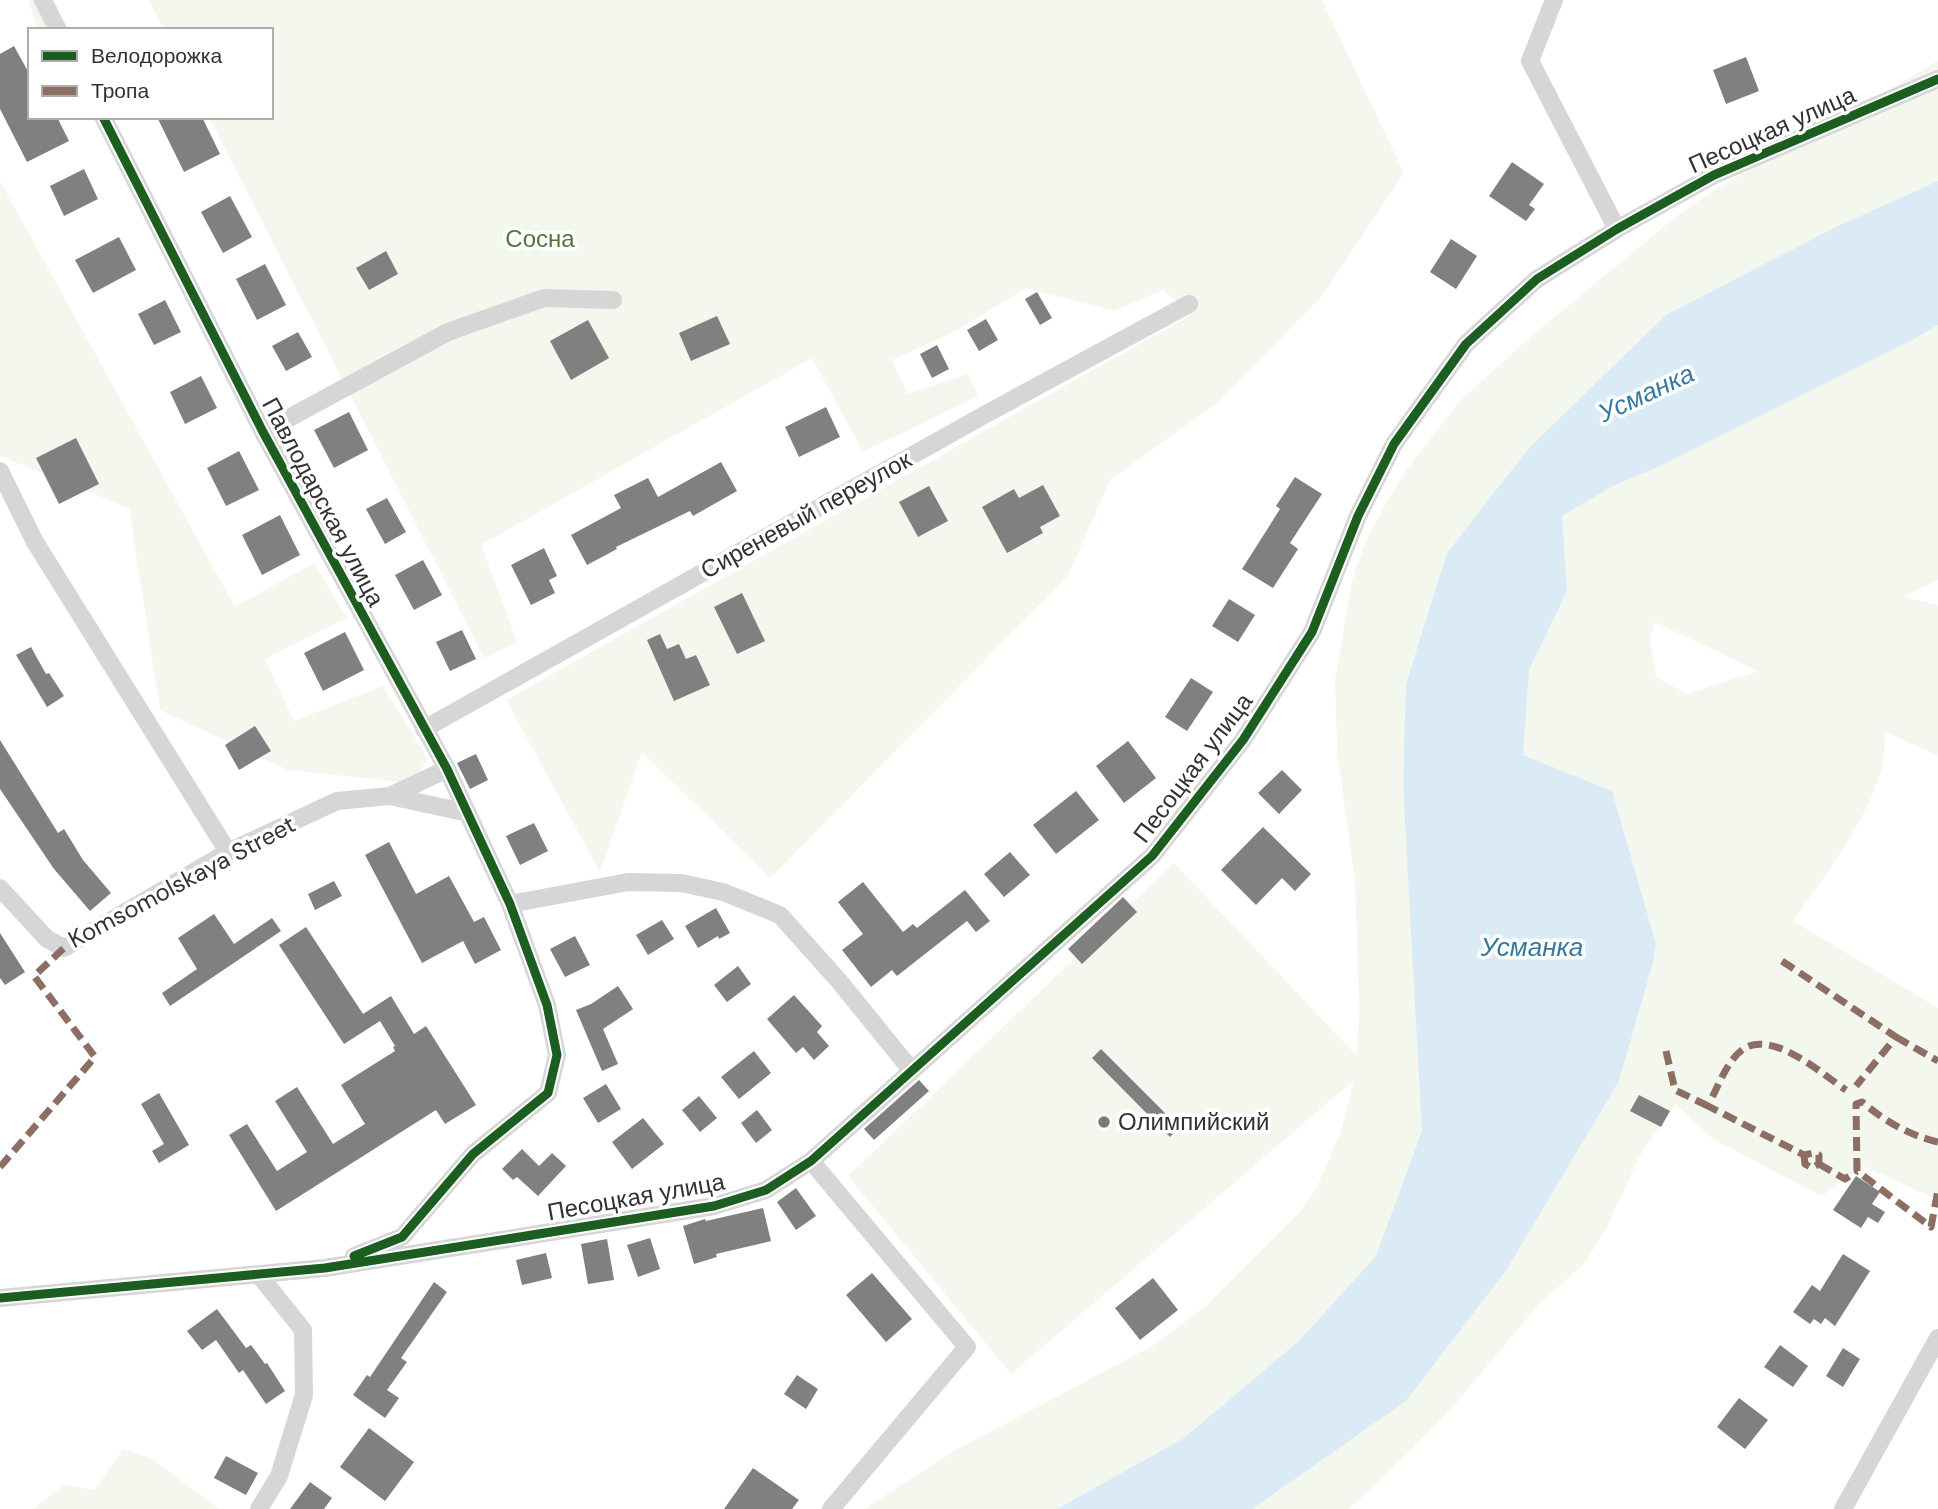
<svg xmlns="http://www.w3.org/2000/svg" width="1938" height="1509" font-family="'DM Sans',sans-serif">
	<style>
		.green { fill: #f3f7ee; fill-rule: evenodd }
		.water { fill: #dbebf5 }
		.building { fill: #808080 }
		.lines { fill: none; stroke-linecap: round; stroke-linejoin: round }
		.street { stroke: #d6d6d6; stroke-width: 18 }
		.quiet { stroke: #8d6e63; stroke-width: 7; stroke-dasharray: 14 7; stroke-linecap: butt }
		.cycleway-casing { stroke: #fff; stroke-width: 13 }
		.cycleway { stroke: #1b5e20; stroke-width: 9 }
		.poi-dot { fill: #7a7a7a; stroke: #fff; stroke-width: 2.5 }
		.labels { text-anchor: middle; stroke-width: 7; stroke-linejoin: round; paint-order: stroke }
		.street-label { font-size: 24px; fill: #323232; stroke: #fff }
		.park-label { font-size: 24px; fill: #56743a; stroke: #fff }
		.poi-label { font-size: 24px; fill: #323232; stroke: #fff; text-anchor: start }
		.water-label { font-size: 26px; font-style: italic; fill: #36789f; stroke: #fff }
	</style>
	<rect width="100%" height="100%" fill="#fff"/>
	<path class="green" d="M28 0H44L49 30H38Z
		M149 0H1322L1404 173 1322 296 1217 403 1110 480 1068 576 770 878 642 752 600 872 506 700 1191 315 1163 290 1114 311 1026 288 954 332 892 360 908 394 968 374 978 396 863 452 812 358 481 545 517 642 484 658 209 117H271V30H164Z
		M1938 61V580L1904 597 1938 605V756L1884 731C1893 791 1826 873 1793 921L1938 1008V1200L1863 1166 1822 1196 1714 1140 1675 1104 1639 1157 1606 1229 1584 1264 1538 1305 1451 1409 1378 1483 1348 1509H864L954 1451 1156 1344 1207 1305 1301 1211 1317 1187 1340 1134 1354 1080 1011 1374 848 1176 1174 863 1357 1056 1359 1008 1355 881 1337 752 1335 679 1352 581 1365 543 1385 505 1407 469 1460 401 1529 338 1677 216 1719 187ZM1655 622 1758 671 1687 694 1656 677 1650 637Z
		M0 181 235 607 314 563 347 618 265 659 294 721 383 686 428 759 411 783 288 770 160 710 129 508 0 456Z
		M123 1449 152 1459 219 1509H33L64 1485 94 1490Z"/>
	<path class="water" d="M1938 181V325L1912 340 1662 465 1613 486 1562 516 1567 591 1529 670 1523 755 1612 791 1656 944 1653 962 1619 1081 1507 1269 1406 1401 1252 1509H1057L1184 1438 1300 1340 1376 1256 1422 1131 1403 785 1406 684 1447 553 1529 448 1666 315 1834 228Z"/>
	<path class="building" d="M14 46 30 75V117H57L69 141 27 162 0 109V54Z
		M1746 57 1759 91 1726 104 1713 70Z
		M157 117H202L220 154 184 172Z
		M1512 162 1544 184 1529 205 1535 209 1526 221 1489 196Z
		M84 169 98 199 64 216 50 186Z
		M230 196 252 237 223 253 201 212Z
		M119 237 136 270 93 293 75 260Z
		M1451 239 1477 256 1456 289 1430 272Z
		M386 251 398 274 369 290 356 268Z
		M265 264 286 305 257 320 236 279Z
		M1037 292 1052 318 1040 325 1025 299Z
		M165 300 181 332 154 345 138 314Z
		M717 316 730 344 691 361 679 333Z
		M986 319 998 340 979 351 967 330Z
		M588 320 609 358 571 380 550 341Z
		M298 332 312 357 286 371 272 346Z
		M937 345 949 369 932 378 920 354Z
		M201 376 217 408 185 424 170 392Z
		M826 407 840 437 799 457 785 427Z
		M349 412 368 450 334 468 314 430Z
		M76 438 99 484 59 504 36 458Z
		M239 451 259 490 226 506 207 468Z
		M721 462 737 491 693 516 690 511 616 547 617 549 587 565 571 535 621 508 614 495 648 478 658 497Z
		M1295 477 1322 494 1290 543 1298 549 1273 588 1242 569 1280 509 1276 506Z
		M1043 485 1060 516 1040 527 1043 533 1007 553 982 507 1014 489 1019 498Z
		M929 486 948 521 918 537 899 502Z
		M387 498 406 532 385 544 366 509Z
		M280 515 300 555 262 575 242 535Z
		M544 548 557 576 549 580 555 593 531 605 511 565Z
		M423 560 442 595 414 610 395 575Z
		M742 593 765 641 737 654 714 607Z
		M1229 599 1255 615 1238 642 1212 626Z
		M462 630 476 659 450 671 436 642Z
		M345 632 364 670 323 691 304 653Z
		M660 634 667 649 679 644 686 659 696 655 710 685 674 701 647 640Z
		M31 647 46 674 49 673 64 696 47 707 16 655Z
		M1191 678 1213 692 1187 731 1165 717Z
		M255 726 271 751 239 770 225 745Z
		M0 740 58 833 64 829 83 860 111 893 90 911 54 869 0 789Z
		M1128 741 1156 778 1124 803 1096 766Z
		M476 754 488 780 470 789 457 763Z
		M1282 770 1302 790 1279 814 1258 793Z
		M1076 791 1099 820 1056 854 1033 825Z
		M534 823 548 851 520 865 506 836Z
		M1263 827 1311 874 1295 891 1282 878 1256 905 1221 870Z
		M389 842 416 894 449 876 474 922 484 917 501 950 475 964 463 941 422 963 365 855Z
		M1010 852 1030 875 1004 897 984 874Z
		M334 881 342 896 315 910 308 894Z
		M863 882 903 932 913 924 917 928 965 890 990 921 976 932 967 921 897 976 892 970 871 987 842 950 863 934 838 902Z
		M1123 897 1137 912 1082 964 1068 949Z
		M716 908 730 933 719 939 718 936 698 948 685 926Z
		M214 914 234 944 272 918 281 931 170 1006 162 993 197 969 178 938Z
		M662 920 674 939 648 955 636 935Z
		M306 927 363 1014 391 996 414 1034 426 1026 476 1105 445 1124 436 1110 276 1211 229 1135 247 1124 277 1171 307 1152 275 1101 297 1087 333 1144 365 1124 341 1085 395 1051 393 1047 395 1046 380 1021 344 1044 279 945Z
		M0 933 25 972 5 985 0 978Z
		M575 936 590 965 565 977 550 949Z
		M738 966 751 984 727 1002 714 985Z
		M618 986 633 1009 603 1029 618 1064 602 1071 576 1010 591 1004Z
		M794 995 822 1026 817 1032 829 1046 814 1060 803 1047 796 1053 767 1019Z
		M1101 1049 1179 1127 1170 1137 1092 1058Z
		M754 1051 771 1073 739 1099 721 1077Z
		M919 1080 929 1091 874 1140 864 1129Z
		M606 1084 621 1109 598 1123 583 1098Z
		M159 1093 189 1145 159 1163 152 1151 164 1144 141 1104Z
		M1639 1095 1670 1111 1661 1127 1630 1111Z
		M699 1096 717 1118 700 1132 682 1110Z
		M757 1110 772 1130 756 1143 741 1123Z
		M643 1118 664 1144 632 1169 612 1142Z
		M522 1149 539 1166 552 1153 566 1166 538 1196 517 1177 513 1180 502 1169Z
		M1856 1176 1880 1192 1872 1204 1885 1212 1878 1223 1868 1217 1861 1228 1833 1210Z
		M796 1188 816 1216 796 1230 777 1202Z
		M763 1208 771 1241 716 1254 717 1257 694 1264 683 1226 705 1219 706 1221Z
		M650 1238 660 1269 638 1277 627 1245Z
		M607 1239 614 1280 588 1284 581 1244Z
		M546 1253 552 1278 522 1285 516 1260Z
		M1843 1254 1870 1271 1835 1326 1825 1318 1821 1324 1814 1319 1810 1324 1793 1312 1812 1285 1820 1291Z
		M872 1273 912 1319 886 1342 846 1295Z
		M1153 1278 1178 1310 1140 1340 1115 1308Z
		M434 1282 447 1292 401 1358 407 1362 387 1390 399 1398 385 1418 353 1395 367 1375 370 1377Z
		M217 1309 246 1348 251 1345 265 1364 267 1363 285 1391 266 1404 243 1370 239 1373 216 1340 202 1350 187 1331Z
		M1780 1345 1808 1366 1793 1387 1764 1367Z
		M1843 1348 1860 1359 1843 1387 1826 1376Z
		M797 1375 818 1389 806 1409 784 1394Z
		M1739 1398 1768 1420 1745 1449 1717 1427Z
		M369 1428 414 1462 385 1501 340 1467Z
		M226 1456 258 1473 246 1495 214 1478Z
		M753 1468 799 1500 792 1509H724Z
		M310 1482 332 1498 324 1509H290Z"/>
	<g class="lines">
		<path class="street" d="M43 0 58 30
			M1554 0 1530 61 1617 229
			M103 117 263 432 447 769 510 904 547 1005 557 1055 548 1093 473 1154 402 1237 354 1256
			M263 432 448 332 544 298 613 300
			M0 471 35 542 228 852
			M424 729 986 414 1189 304
			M390 796 447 769
			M0 888 47 939 64 948 228 852 337 801 390 796 468 813
			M510 904 628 882 681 883 723 892 780 915 839 981 912 1071
			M811 1161 967 1347 831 1509
			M259 1275 303 1330 304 1395 279 1476 259 1509
			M0 1298 325 1268 714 1206 766 1190 811 1161 1152 856 1243 740 1312 632 1358 516 1394 444 1466 344 1537 279 1617 229 1714 175 1938 79
			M1843 1509 1938 1338"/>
		<path class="quiet" d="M1782 961 1896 1037 1856 1086
			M1896 1037 1938 1061
			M1666 1051 1675 1090 1708 1106
			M1938 1142C1908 1135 1885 1121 1862 1102L1856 1104 1857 1171 1931 1227 1938 1190
			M1804 1155 1805 1164 1812 1168 1819 1164V1155L1813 1153 1804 1155 1708 1106C1717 1089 1726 1062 1742 1050 1771 1028 1822 1074 1846 1090
			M1819 1164 1845 1179 1857 1171
			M0 1167 95 1057 34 976 64 948"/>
		<g class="cycleway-casing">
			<path id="cycleway" d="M103 117 263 432 447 769 510 904 547 1005 557 1055 548 1093 473 1154 402 1237 354 1256
				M0 1298 325 1268 714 1206 766 1190 811 1161 1152 856 1243 740 1312 632 1358 516 1394 444 1466 344 1537 279 1617 229 1714 175 1938 79"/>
		</g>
		<use href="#cycleway" class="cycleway"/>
	</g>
	<circle class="poi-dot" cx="1104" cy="1122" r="7"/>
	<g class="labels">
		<g class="street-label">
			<text transform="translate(1772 130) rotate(-24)" y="8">Песоцкая улица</text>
			<text transform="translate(323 502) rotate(62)" y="8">Павлодарская улица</text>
			<text transform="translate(806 515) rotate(-29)" y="8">Сиреневый переулок</text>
			<text transform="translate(1193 768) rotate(-53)" y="8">Песоцкая улица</text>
			<text transform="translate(182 882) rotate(-28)" y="8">Komsomolskaya Street</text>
			<text transform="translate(636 1197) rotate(-10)" y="8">Песоцкая улица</text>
		</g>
		<g class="park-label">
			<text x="540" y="247">Сосна</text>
		</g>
		<g class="poi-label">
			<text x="1118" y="1130">Олимпийский</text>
		</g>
		<g class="water-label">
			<text transform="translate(1646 393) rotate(-25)" y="9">Усманка</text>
			<text x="1532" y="956">Усманка</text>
		</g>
	</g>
	<rect x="28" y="28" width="245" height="91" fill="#ffffff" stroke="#adadad" stroke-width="2"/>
	<rect x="42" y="51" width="35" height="10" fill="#1b5e20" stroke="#adadad" stroke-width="2"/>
	<text x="91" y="63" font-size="21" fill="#323232">Велодорожка</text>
	<rect x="42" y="86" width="35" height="10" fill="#8d6e63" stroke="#adadad" stroke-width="2"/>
	<text x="91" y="98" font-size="21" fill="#323232">Тропа</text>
</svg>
